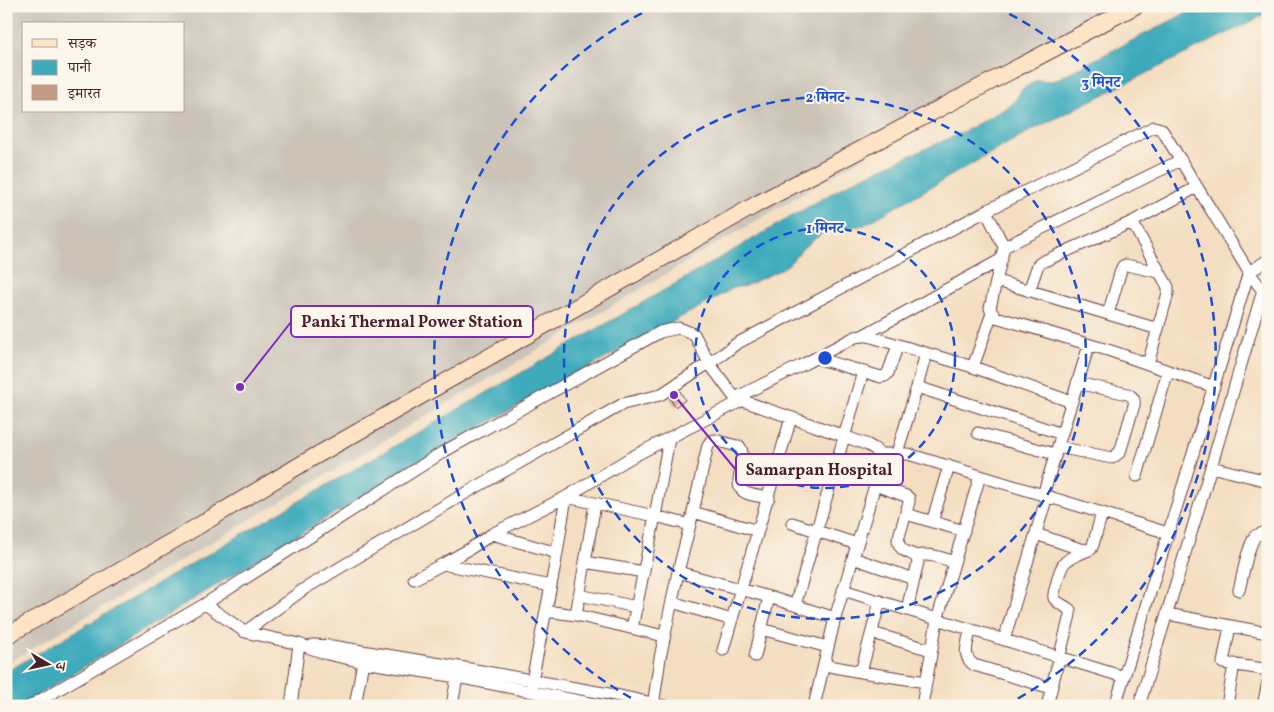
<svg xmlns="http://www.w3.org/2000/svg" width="1274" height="712" font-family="Vollkorn,'Noto Serif Devanagari',serif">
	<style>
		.industrial { fill: #cbc3b8; fill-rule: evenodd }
		.water { fill: #3dabbc; stroke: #446574 }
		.building { fill: #c49b82 }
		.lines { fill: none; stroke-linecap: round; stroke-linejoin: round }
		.street-casing { stroke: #643c42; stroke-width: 13 }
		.secondary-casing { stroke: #643c42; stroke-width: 18 }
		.street { stroke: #fff; stroke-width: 11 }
		.secondary { stroke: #fee4c6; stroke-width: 16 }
		.ring { fill: none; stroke: #1d4ed8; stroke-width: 2.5; stroke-dasharray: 9 6 }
		.centre { fill: #1d4ed8; stroke: #fbf7ec; stroke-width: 2.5 }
		.ring-label { font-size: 15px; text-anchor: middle; font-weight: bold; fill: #1d4ed8; stroke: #fbf7ec; stroke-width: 4; stroke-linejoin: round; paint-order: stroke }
		.leader { fill: none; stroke: #7b2cbf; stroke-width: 2 }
		.callout-dot { fill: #7b2cbf; stroke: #fbf7ec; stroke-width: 2 }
		.callout { fill: #fbf7ec; stroke: #7b2cbf; stroke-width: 2 }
		.callout-label { font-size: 16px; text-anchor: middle; font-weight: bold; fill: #4a1f2b }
	</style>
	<rect width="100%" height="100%" fill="#fbf7ec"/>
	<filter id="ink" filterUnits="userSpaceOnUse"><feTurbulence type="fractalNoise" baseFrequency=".02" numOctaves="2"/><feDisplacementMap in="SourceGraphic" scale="10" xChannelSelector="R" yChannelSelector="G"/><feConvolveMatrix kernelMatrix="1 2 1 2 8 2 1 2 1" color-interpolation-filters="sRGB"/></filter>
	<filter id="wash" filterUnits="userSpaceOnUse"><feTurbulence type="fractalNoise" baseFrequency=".0096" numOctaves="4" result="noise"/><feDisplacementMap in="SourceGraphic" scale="20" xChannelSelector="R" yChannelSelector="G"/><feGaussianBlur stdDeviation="1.12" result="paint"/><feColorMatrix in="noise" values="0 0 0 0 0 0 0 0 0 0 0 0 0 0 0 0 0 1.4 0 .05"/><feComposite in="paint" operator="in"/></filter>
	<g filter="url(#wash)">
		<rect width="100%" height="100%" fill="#f4dec1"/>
		<path class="industrial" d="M6 6H1144L964 98 6 664ZM24 24H184V111H24Z"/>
		<path class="water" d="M1200 6H1268V13L1026 133 864 225 824 232 803 248 789 264 778 271 745 286 733 288 720 296 478 428 442 449 278 547 32 699 18 706H6V672L277 514 853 181 961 133 1010 106 1015 101 1021 90 1037 80 1053 81Z"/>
		<g id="blocks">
			<path class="building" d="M680 391 685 400 675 407 670 398Z"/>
		</g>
	</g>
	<g filter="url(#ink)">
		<use href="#blocks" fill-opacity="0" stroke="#643c42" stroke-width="1"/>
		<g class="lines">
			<g class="street-casing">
				<path id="street" d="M986 211 1004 247 990 308 992 313 996 317 1111 351 1214 387
					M1132 222 1168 287V293L1148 364
					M1004 247 1181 160
					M997 281 1158 329
					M1029 291 1038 265 1042 262 1132 222 1197 187
					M1108 314 1121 270 1123 266 1126 265 1159 272
					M862 336 1002 259
					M816 358 881 377 885 376 888 373 898 345
					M973 367 992 313
					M917 387 1062 434
					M735 398 804 364 855 337 862 336H868L973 367 1072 402
					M978 433 1055 454
					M1058 447 1112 458 1119 453 1121 449 1134 405C1135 399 1133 397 1128 394L1077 383
					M897 453 917 387 926 353
					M879 454H908L1168 533
					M1211 467 1268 481
					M1137 476 1168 371
					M875 485 906 496 909 498V502L898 540C899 551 908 552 916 556L918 562 907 610
					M1043 495 1089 345
					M693 512 758 531
					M906 514 964 531
					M932 522 949 466
					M792 523 857 544
					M690 525 708 445 711 441 715 440 740 447C748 461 733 482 742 490 747 496 761 496 769 498
					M492 534 557 553
					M1036 534 1080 549 1089 550 1091 549 1093 545 1102 513
					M916 556C930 553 942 558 954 562
					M853 558 914 579
					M585 562 644 572
					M443 564 551 586
					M414 579 443 564 468 550 492 534 566 497 630 458 741 401
					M843 590 1124 677
					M1239 590C1244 571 1246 552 1255 536L1268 531
					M579 595 637 607
					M672 602 732 620
					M205 604 245 632 299 644 327 654 363 662 457 677 605 706
					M795 605 863 372
					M546 611 576 615 664 636
					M1167 614 1268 633
					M576 615 595 504
					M1230 626 1223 663 1263 669 1267 671 1268 675
					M632 628 655 516 669 439
					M761 629 828 647
					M970 630C968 644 961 656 974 665L1051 688
					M245 632 304 589 459 497 623 404 660 395 709 363 735 398 844 436 868 445 875 449 879 454 880 461 875 485 835 618 814 706
					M872 633 931 650
					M1004 640 1047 496
					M313 645 332 646 459 667 620 696 666 706
					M723 650 791 418
					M755 656 769 597
					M824 665 861 672 926 682
					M861 672 880 601
					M530 691 555 565 566 497 655 516 690 525 678 572
					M30 706 205 604 443 452 660 332 679 328 694 334 709 363 723 354 736 344 986 211 1154 127 1161 129 1164 133 1249 272 1268 298
					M291 706 299 644
					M355 706 364 656
					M452 706 458 671
					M653 706 660 658 678 572 769 597 835 618
					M922 706 937 620 980 476
					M1047 706 1070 615V610C1066 606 1056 603 1054 598 1053 594 1055 589 1056 586 1062 560 1064 560 1089 550
					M1115 706 1249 272 1268 260
					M1139 706 1211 467 1263 290 1266 288
					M1227 706 1234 664
					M1263 706 1268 682"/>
			</g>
			<g class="secondary-casing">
				<path id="secondary" d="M6 636 183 535 305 462 757 204 1135 6"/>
			</g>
			<use href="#street" class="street"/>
			<use href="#secondary" class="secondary"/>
		</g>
	</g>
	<g class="ring">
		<circle cx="825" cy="358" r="130"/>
		<circle cx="825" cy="358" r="261"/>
		<path d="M644 705A391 391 0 0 1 654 7M996 7A391 391 0 0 1 1006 705"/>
	</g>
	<circle cx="825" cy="358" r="8" class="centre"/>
	<g class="ring-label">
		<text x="1101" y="87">3 मिनट</text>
		<text x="825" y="102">2 मिनट</text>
		<text x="825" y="233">1 मिनट</text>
	</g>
	<path class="leader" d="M240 387L291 322M674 395L736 470"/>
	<g class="callout-dot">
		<circle cx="240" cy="387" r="5"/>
		<circle cx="674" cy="395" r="5"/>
	</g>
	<g class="callout">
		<rect x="291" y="306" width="242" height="31" rx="5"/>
		<rect x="736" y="454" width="167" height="31" rx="5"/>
	</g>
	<g class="callout-label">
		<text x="412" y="327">Panki Thermal Power Station</text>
		<text x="819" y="475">Samarpan Hospital</text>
	</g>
	<rect width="1274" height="712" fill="none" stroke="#fbf7ec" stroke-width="25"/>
	<rect x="22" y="22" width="162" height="90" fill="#fbf7ec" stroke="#b4a19f"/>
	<rect x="32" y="39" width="25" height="8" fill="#fee4c6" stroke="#b4a19f"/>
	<text x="68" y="48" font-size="15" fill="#4a1f2b">सड़क</text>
	<rect x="32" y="60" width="25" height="15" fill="#3dabbc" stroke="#b4a19f"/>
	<text x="68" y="72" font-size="15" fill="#4a1f2b">पानी</text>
	<rect x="32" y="85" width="25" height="15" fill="#c49b82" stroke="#b4a19f"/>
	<text x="68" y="98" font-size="15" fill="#4a1f2b">इमारत</text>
	<g transform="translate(48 664) rotate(99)" stroke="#fbf7ec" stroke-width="4" paint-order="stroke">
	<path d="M0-4L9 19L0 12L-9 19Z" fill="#4a1f2b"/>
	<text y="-8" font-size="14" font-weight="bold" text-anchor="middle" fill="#4a1f2b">उ</text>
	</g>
</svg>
